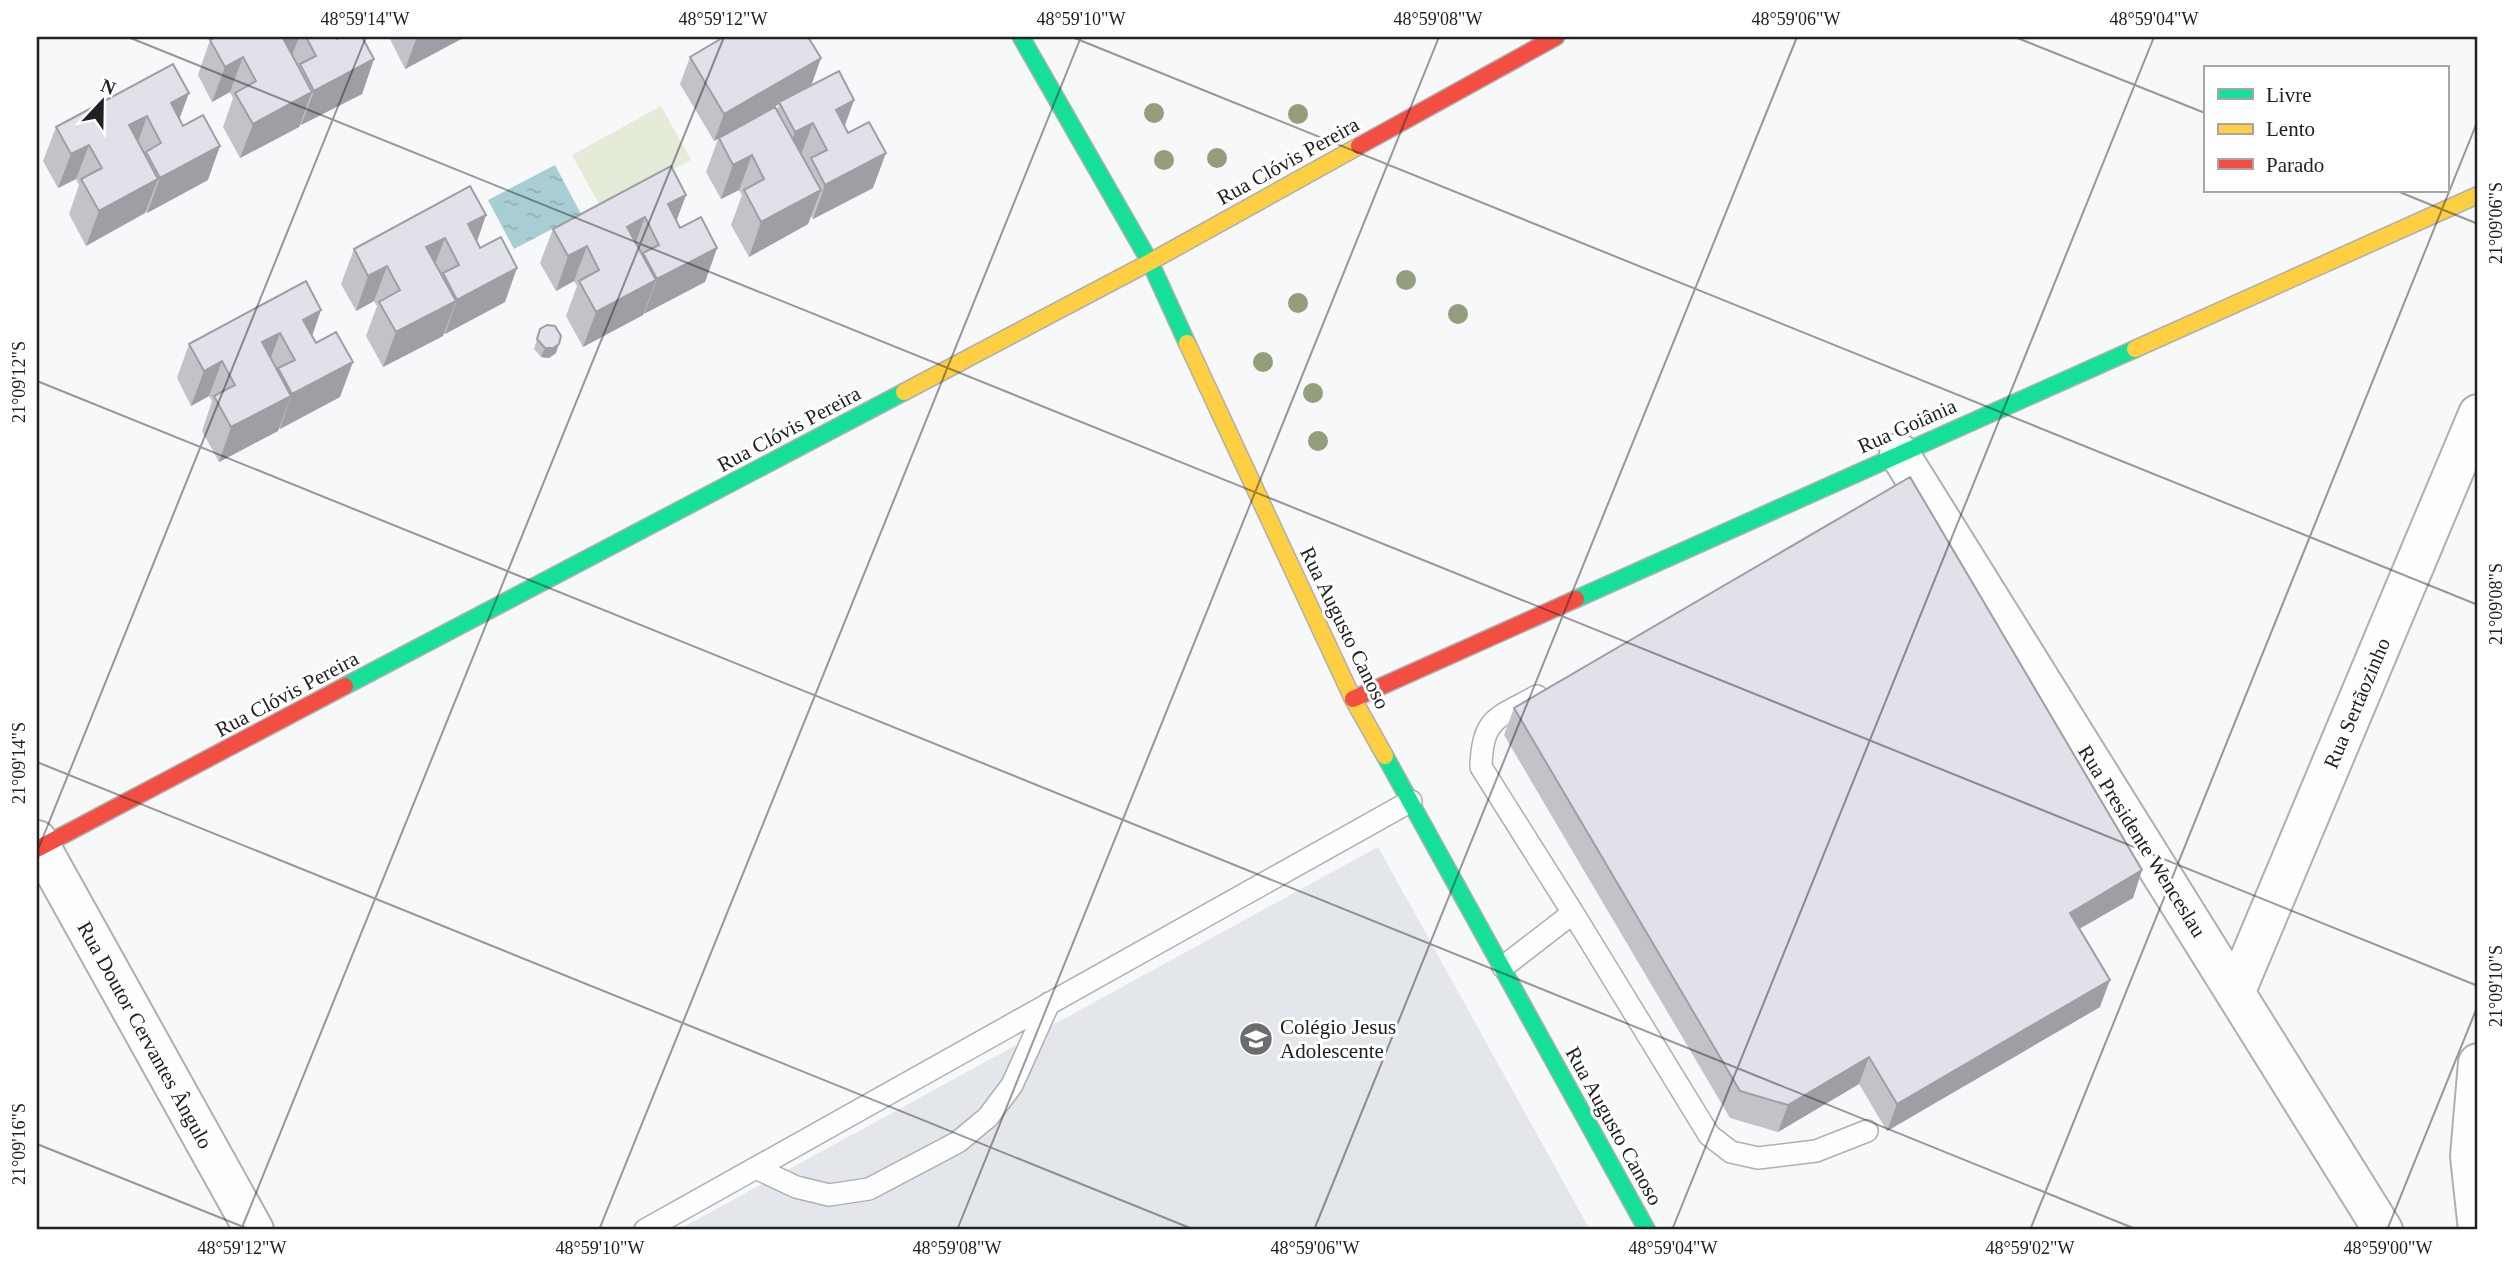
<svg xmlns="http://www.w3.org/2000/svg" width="2515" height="1267" font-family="'Times New Roman',serif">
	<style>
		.built { fill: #e3e7ec }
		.grass { fill: #e4ebd8 }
		.water { fill: url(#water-ripples) }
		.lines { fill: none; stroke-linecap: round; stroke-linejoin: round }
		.lane-casing { stroke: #aeafb0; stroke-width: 24 }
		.street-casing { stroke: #aeafb0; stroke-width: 42 }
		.fast-casing { stroke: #aeafb0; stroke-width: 19 }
		.slow-casing { stroke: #aeafb0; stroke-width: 19 }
		.jam-casing { stroke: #aeafb0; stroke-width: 19 }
		.lane { stroke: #fefefe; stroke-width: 21 }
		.street { stroke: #fefefe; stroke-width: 38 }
		.fast { stroke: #16e098; stroke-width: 16 }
		.slow { stroke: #ffcf43; stroke-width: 16 }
		.jam { stroke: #f24e42; stroke-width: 16 }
		.tree { fill: #949d7c }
		.wall { fill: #c2c2c9; fill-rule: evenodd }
		.shaded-wall { fill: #9e9ea4 }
		.building { fill: #e1e1ea; stroke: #9e9ea4; stroke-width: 2 }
		.ticks { fill: none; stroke: #202122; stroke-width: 2; stroke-opacity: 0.45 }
		.labels { text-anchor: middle; stroke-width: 6; stroke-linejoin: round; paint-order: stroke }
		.street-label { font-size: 21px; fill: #202122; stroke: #fff }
		.poi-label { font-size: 21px; fill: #202122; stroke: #fff; text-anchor: start }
		.neatline { fill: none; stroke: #202122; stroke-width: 2.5 }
		.ticks-label { font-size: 18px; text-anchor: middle; fill: #202122 }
	</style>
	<defs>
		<pattern id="water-ripples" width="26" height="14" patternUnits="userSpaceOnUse" patternTransform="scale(1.75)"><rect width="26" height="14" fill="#a9cdd4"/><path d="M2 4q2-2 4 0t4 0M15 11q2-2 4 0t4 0" fill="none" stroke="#91b0b6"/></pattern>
	</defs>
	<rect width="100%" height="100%" fill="#f7f8f9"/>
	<path class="built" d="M1378 847 1590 1230H678Z"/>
	<path class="grass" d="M661 106 691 160 600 206 572 155Z"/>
	<path class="water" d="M555 165 581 214 514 249 488 200Z"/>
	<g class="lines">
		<g class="lane-casing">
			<path id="lane" d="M1573 913 1709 1135 1731 1152 1758 1158 1816 1151 1867 1131
				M1503 967 1573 913 1481 767C1482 717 1498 718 1537 696
				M756 1168 796 1187 829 1195 869 1189 958 1142 988 1117 1012 1085 1049 1003
				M645 1230 1411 801"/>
		</g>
		<g class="street-casing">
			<path id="street" d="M1899 453 2383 1230
				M37 840 254 1230
				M2236 991 2478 414
				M2478 1063 2470 1156 2478 1230"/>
		</g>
		<g class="fast-casing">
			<path id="fast" d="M1021 37 1150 262 1187 343
				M1576 599 2135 349
				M345 686 904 392
				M1385 756 1647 1230"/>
		</g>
		<g class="slow-casing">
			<path id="slow" d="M1187 343 1353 699 1385 756
				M2135 349 2478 195
				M904 392 1150 262 1359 146"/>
		</g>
		<g class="jam-casing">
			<path id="jam" d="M1359 146 1556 37
				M1353 699 1576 599
				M37 849 345 686"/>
		</g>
		<use href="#lane" class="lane"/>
		<use href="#street" class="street"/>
		<use href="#fast" class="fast"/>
		<use href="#slow" class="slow"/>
		<use href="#jam" class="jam"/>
	</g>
	<g class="tree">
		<circle cx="1154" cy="113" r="10"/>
		<circle cx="1298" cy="114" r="10"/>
		<circle cx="1217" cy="158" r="10"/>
		<circle cx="1164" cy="160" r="10"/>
		<circle cx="1406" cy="280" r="10"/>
		<circle cx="1298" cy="303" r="10"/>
		<circle cx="1458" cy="314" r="10"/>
		<circle cx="1263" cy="362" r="10"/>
		<circle cx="1313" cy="393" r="10"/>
		<circle cx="1318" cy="441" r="10"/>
	</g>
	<path class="wall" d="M216 37H336L337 39 374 59 362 94 301 125V124L299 127 240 158 223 127 233 98 230 92 212 102 198 75 210 40Z
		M389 37H465L405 69Z
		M690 57 821 58 811 86 854 100 845 126 873 188 813 219 811 216 808 224 749 257 731 225 742 195 739 190 721 199 706 172 718 139 714 141 680 84ZM779 104 777 109 745 123Z
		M173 64 179 119 208 180 147 213 146 211 145 213 86 246 69 214 79 185 76 179 58 188 43 161 56 127Z
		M686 195 676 221 680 228 717 248 705 282 644 313 643 315 583 347 566 316 577 286 574 281 556 291 540 263 553 229Z
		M486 215 477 241 505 302 445 334 444 333 443 336 383 367 366 336 377 306 374 301 356 311 341 284 354 249Z
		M247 312 312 336 340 397 280 429 279 428 278 431 219 462 202 431 212 401 209 396 191 406 177 378 189 344Z
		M540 329 556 353 549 358 541 357 534 349Z
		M1514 708 2142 870 2133 898 2079 929 2100 1007 1887 1131 1859 1084 1778 1132 1730 1118 1504 735Z"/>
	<path class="shaded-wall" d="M286 37H299L289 63 283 38Z
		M417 37H465L405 69Z
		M243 57 230 92 212 102 225 67Z
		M821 58 811 86 714 141 724 114Z
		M374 59 362 94 301 125 314 91Z
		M312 92 299 127 240 158 253 124Z
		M189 93 176 128 171 103Z
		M854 100 841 135 836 110Z
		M147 116 135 151 129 125Z
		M813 123 800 157 782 167 795 132Z
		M89 145 76 179 58 188 71 154Z
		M220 146 208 180 147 213 160 178Z
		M886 153 873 188 813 219 825 185Z
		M752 155 739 190 721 199 733 165Z
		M158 179 145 213 86 246 99 211Z
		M821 190 808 224 749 257 761 222Z
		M686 195 673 230 655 239 668 204Z
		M486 215 474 250 455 259 468 224Z
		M645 217 632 252 627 227Z
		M445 238 432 272 426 247Z
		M587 246 574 281 556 291 568 256Z
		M717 248 705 282 644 314 657 279Z
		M387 266 374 301 356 311 368 276Z
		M517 268 505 302 445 334 457 300Z
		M656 280 643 315 583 347 596 312Z
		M456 301 443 336 383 367 396 332Z
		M321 310 309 345 291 354 303 320Z
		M280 333 267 368 262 342Z
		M559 344 556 353 549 358 541 357 545 348Z
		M222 361 209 396 191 406 204 371Z
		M353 362 340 397 280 429 292 394Z
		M291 396 278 431 219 462 231 427Z
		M2142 870 2133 898 2060 940 2070 913Z
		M2110 980 2100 1007 1887 1131 1897 1104Z
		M1869 1057 1859 1084 1778 1132 1788 1105Z"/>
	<path class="building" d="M216 37H286L283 38 312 92 253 124 235 93 256 81 243 57 225 67 210 40Z
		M306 37H336L337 39 341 37H362L374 59 314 91 300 64 316 56Z
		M724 37H808L821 58 724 114 690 57Z
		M173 64 189 93 171 103 183 126 203 115 220 146 160 178 146 152 161 143 147 116 129 125 158 179 99 211 81 179 102 168 89 145 71 154 56 127Z
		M839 71 854 100 836 110 848 133 869 122 886 153 825 185 811 158 827 150 813 123 795 132 779 102Z
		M775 107 821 190 761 222 744 190 764 179 752 155 733 165 719 138Z
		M671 166 686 195 668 204 680 228 701 217 717 248 657 279 643 253 659 245 645 217 627 227 656 280 596 312 579 281 599 270 587 246 568 256 553 229Z
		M470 186 486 215 468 224 480 248 501 237 517 268 457 300 443 273 459 265 445 238 426 247 456 301 396 332 379 302 400 290 387 266 368 276 354 249Z
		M306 281 321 310 303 320 316 343 336 332 353 362 292 394 278 368 295 360 280 333 262 342 291 396 231 427 214 396 235 385 222 361 204 371 189 344Z
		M547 325 555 326 561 336 559 344 553 348H545L537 339 540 329Z
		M1910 477 2142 870 2070 913 2110 980 1897 1104 1869 1057 1788 1105 1740 1091 1514 708Z"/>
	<path class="ticks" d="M128 37 2478 986M1072 37 2478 605M2015 37 2205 113M2397 191 2478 224M37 381 2138 1230M37 762 1195 1230M37 852 366 37M37 1144 251 1230M241 1230 724 37M599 1230 1081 37M957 1230 1439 37M1314 1230 1797 37M1672 1230 2154 37M2030 1230 2478 120M2387 1230 2478 1005"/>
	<defs>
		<g id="school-disc" transform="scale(1.75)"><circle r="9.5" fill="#6b6c6d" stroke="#fff"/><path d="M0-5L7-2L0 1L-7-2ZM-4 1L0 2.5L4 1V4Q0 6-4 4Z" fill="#fff"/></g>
	</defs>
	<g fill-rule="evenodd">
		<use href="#school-disc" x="1256" y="1039"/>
	</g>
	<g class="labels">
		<g class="street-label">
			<text transform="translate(1288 161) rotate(-29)" y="7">Rua Clóvis Pereira</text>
			<text transform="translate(1907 426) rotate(-24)" y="7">Rua Goiânia</text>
			<text transform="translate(789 429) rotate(-28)" y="7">Rua Clóvis Pereira</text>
			<text transform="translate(1345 628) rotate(64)" y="7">Rua Augusto Canoso</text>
			<text transform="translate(287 694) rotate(-28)" y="7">Rua Clóvis Pereira</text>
			<text transform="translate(2357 703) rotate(-67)" y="7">Rua Sertãozinho</text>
			<text transform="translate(2142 841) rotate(58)" y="7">Rua Presidente Wenceslau</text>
			<text transform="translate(145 1035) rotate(61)" y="7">Rua Doutor Cervantes Ângulo</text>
			<text transform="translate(1614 1126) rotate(61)" y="7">Rua Augusto Canoso</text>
		</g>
		<g class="poi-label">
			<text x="1280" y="1034">Colégio Jesus<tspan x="1280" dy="24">Adolescente</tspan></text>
		</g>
	</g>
	<rect width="2515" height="1267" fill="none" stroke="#ffffff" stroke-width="77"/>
	<rect x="2204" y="66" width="245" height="126" fill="#ffffff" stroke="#a6a6a7" stroke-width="2"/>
	<rect x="2218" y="89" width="35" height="10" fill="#16e098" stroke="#a6a6a7" stroke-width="2"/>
	<text x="2266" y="102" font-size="21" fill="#202122">Livre</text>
	<rect x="2218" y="124" width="35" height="10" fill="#ffcf43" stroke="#a6a6a7" stroke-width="2"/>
	<text x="2266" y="136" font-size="21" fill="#202122">Lento</text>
	<rect x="2218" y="159" width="35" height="10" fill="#f24e42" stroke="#a6a6a7" stroke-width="2"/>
	<text x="2266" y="172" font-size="21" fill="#202122">Parado</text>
	<g transform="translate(102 102) rotate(22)" stroke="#ffffff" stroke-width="5" paint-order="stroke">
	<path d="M0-5L12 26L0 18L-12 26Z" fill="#202122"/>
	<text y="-10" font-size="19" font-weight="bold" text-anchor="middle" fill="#202122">N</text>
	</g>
	<rect x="38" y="38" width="2438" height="1190" class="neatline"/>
	<g class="ticks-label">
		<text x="365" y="25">48°59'14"W</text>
		<text x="723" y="25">48°59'12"W</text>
		<text x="1081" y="25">48°59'10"W</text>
		<text x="1438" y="25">48°59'08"W</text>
		<text x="1796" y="25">48°59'06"W</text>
		<text x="2154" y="25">48°59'04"W</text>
		<text transform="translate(2496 223) rotate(-90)" y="6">21°09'06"S</text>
		<text transform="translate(19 382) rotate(-90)" y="6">21°09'12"S</text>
		<text transform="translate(2496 604) rotate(-90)" y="6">21°09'08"S</text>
		<text transform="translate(19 763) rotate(-90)" y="6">21°09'14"S</text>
		<text transform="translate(2496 986) rotate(-90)" y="6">21°09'10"S</text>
		<text transform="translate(19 1144) rotate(-90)" y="6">21°09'16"S</text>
		<text x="242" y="1254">48°59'12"W</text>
		<text x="600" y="1254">48°59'10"W</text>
		<text x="957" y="1254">48°59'08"W</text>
		<text x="1315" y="1254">48°59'06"W</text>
		<text x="1673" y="1254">48°59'04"W</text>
		<text x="2030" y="1254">48°59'02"W</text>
		<text x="2388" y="1254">48°59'00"W</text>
	</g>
</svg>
